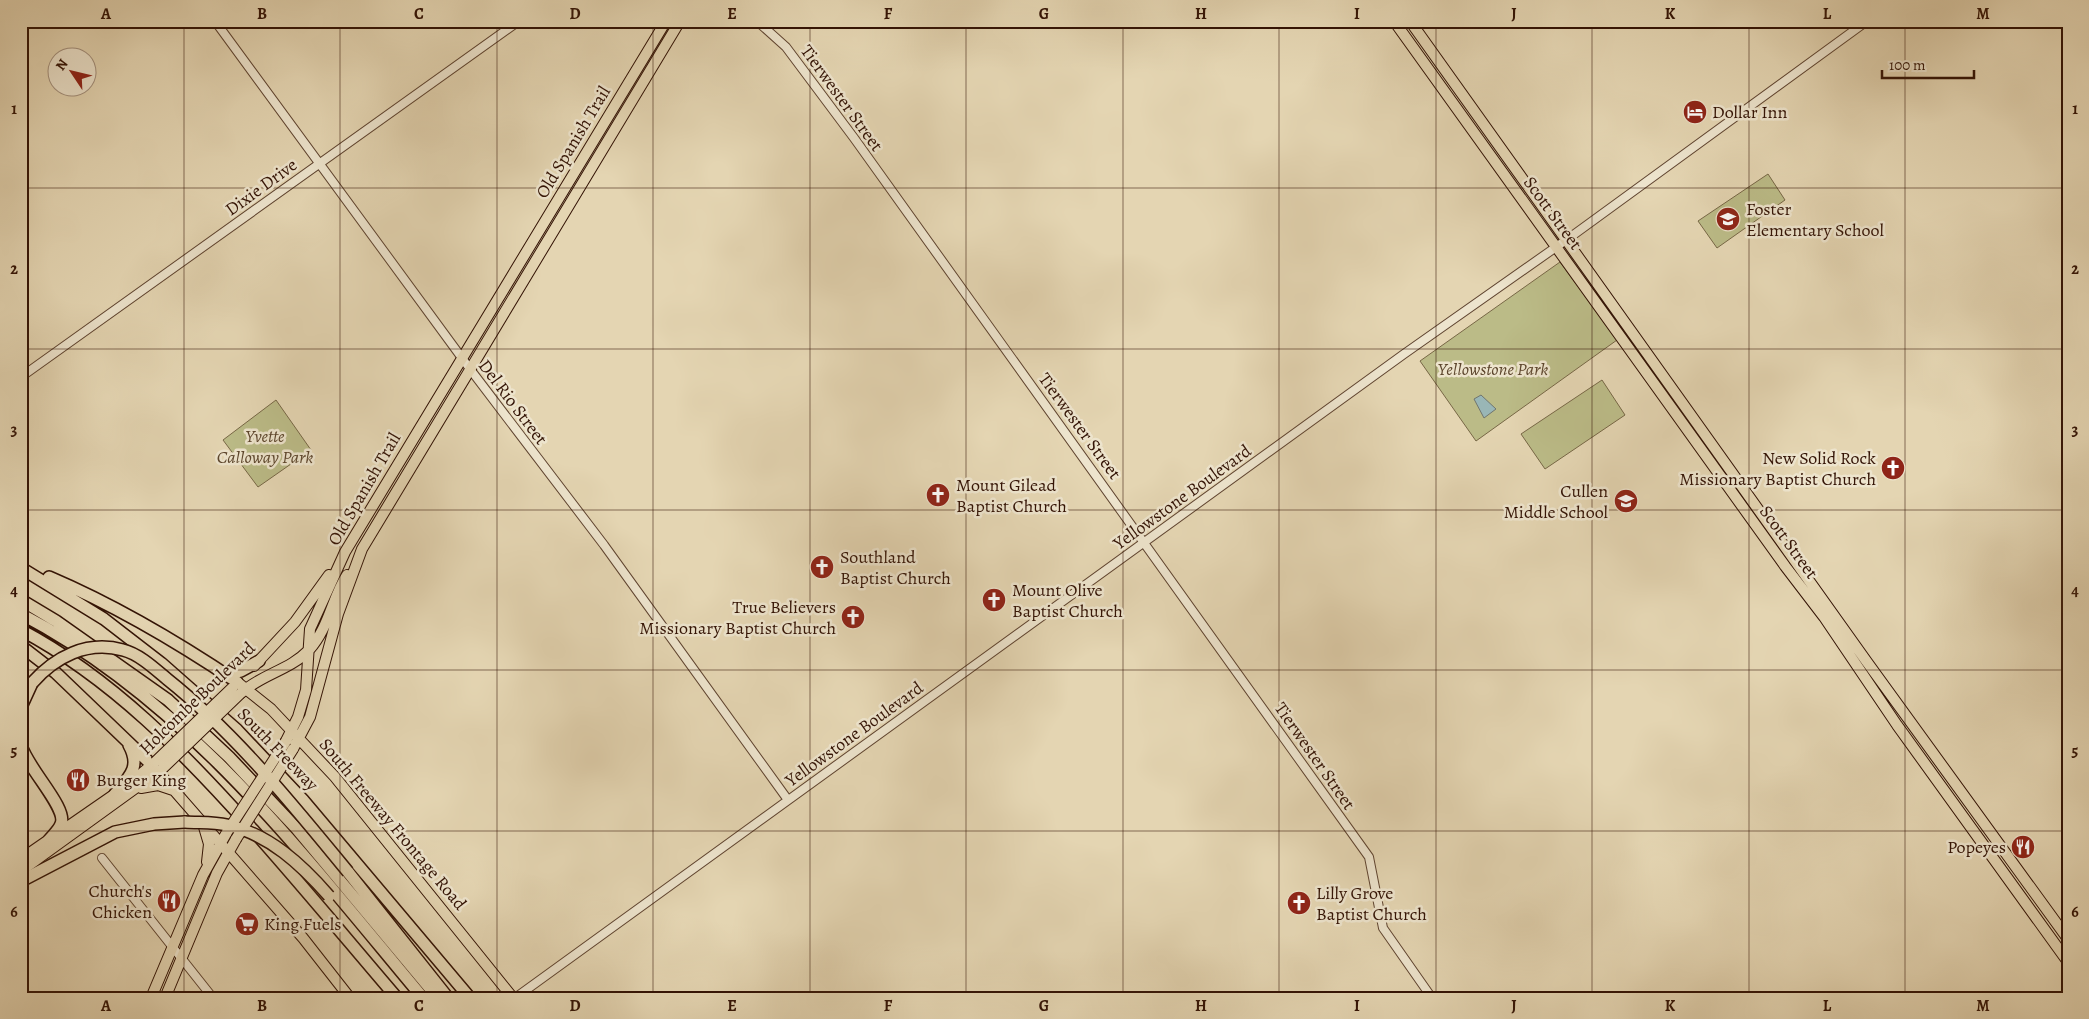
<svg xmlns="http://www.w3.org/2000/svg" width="2089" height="1019" font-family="Alegreya,serif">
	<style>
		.green { fill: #bbbb87; stroke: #776746 }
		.water { fill: #99b6b6; stroke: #70756f }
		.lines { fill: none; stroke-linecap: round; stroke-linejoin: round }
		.minor-casing { stroke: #5f4430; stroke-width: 10 }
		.major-casing { stroke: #331305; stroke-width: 12 }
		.highway-casing { stroke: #331305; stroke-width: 14 }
		.minor { stroke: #ede4cd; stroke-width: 8 }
		.major { stroke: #e4d5b2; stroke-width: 10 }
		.highway { stroke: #e4d5b2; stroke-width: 11 }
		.major-bridge-casing { stroke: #331305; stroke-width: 12; stroke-linecap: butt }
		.highway-bridge-casing { stroke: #331305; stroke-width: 14; stroke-linecap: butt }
		.major-bridge { stroke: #e4d5b2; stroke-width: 10 }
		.highway-bridge { stroke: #e4d5b2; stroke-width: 11 }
		.grid { fill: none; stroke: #331305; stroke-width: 1; stroke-opacity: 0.55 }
		.labels { text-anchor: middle; stroke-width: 5; stroke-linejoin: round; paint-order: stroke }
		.street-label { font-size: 18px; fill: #331305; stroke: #ede4cd }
		.poi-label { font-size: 18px; fill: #331305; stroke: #ede4cd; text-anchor: start }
		.park-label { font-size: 18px; font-style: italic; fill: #5c452c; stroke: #ede4cd }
		.neatline { fill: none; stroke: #331305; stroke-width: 2 }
		.grid-label { font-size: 16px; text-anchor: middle; font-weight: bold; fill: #331305 }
	</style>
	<rect width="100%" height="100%" fill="#e4d5b2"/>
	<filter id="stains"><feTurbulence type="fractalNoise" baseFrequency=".004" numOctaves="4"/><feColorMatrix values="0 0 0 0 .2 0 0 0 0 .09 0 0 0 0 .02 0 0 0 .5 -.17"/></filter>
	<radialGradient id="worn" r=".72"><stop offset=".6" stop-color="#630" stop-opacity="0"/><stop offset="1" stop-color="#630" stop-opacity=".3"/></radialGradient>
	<path class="green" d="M1768 174 1785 200 1717 248 1698 221Z
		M1560 262 1617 340 1476 441 1420 361Z
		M1602 380 1625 415 1545 469 1521 434Z
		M276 400 311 450 258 487 223 440Z"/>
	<path class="water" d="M1481 395 1496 409 1484 418 1474 399Z"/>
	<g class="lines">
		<g class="minor-casing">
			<path id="minor" d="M215 21 470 369 604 545 788 800
				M757 21 786 47 854 138 1369 857 1383 928 1432 998
				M21 377 519 21
				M102 858 213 998
				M515 998 1404 354 1576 233 1867 21"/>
		</g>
		<g class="major-casing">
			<path id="major" d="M1394 21 1785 566 1824 617 1897 725 2068 962
				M1410 21 1867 662 2068 939
				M254 666 295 622 329 575
				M237 682 271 709 335 777 513 998
				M241 693C262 674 290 670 309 650 329 628 332 598 347 575
				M286 741 298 717 306 690 310 629 345 552 666 21
				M293 749 310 717 338 614 362 549 680 21
				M152 765 303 938 350 998
				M141 788 158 785 173 790
				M204 827 209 844 207 862
				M21 859 128 785 155 762
				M21 871 162 769
				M151 998 203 875 227 832
				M165 998 217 873 236 839"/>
		</g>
		<g class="highway-casing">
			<path id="highway" d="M21 568 104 619 161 663 237 730 303 800 470 998
				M49 577C117 606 176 641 237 682
				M21 600 56 621 168 700 229 757 296 828 438 998
				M21 614C189 702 304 856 423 998
				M21 630C113 679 185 754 253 830 302 885 349 942 397 998
				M21 646 56 673 152 765
				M226 674 241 671 259 661
				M21 707 32 683
				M21 745C27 768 68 808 61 824 59 830 53 835 49 840
				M115 794C130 776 141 767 129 745
				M348 872 448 998
				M21 881 115 832 154 824 185 822"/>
		</g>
		<use href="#minor" class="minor"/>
		<use href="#major" class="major"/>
		<use href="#highway" class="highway"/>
		<g class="major-bridge-casing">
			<path id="major-bridge" d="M155 762 233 687
				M162 769 241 693
				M227 832 286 741
				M236 839 293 749"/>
		</g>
		<g class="highway-bridge-casing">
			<path id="highway-bridge" d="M32 683C55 657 87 640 123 650 139 654 154 668 167 679 236 734 292 804 348 872
				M185 822C198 823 214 822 227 825 269 834 302 865 329 896"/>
		</g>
		<use href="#major-bridge" class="major-bridge"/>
		<use href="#highway-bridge" class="highway-bridge"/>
	</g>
	<path class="grid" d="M184 21V998M340 21V998M497 21V998M653 21V998M810 21V998M966 21V998M1123 21V998M1279 21V998M1436 21V998M1592 21V998M1749 21V998M1905 21V998M21 188H2068M21 349H2068M21 510H2068M21 670H2068M21 831H2068"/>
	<defs>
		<g id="hotel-disc" transform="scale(1.25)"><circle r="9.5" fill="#8f2418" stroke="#ede4cd"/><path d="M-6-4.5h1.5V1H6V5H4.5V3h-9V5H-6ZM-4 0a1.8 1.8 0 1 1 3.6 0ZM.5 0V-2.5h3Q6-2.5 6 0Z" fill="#fff"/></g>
		<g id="school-disc" transform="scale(1.25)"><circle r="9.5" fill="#8f2418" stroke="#ede4cd"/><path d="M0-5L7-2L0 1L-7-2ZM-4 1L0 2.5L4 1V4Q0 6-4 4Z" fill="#fff"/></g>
		<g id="church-disc" transform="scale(1.25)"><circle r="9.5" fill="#8f2418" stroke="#ede4cd"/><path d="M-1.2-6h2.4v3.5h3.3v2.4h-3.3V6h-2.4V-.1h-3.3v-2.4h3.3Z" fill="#fff"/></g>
		<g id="restaurant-disc" transform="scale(1.25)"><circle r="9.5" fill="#8f2418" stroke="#ede4cd"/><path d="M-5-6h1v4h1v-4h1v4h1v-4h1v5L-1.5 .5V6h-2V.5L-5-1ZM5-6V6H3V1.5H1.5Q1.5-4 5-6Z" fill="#fff"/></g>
		<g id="supermarket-disc" transform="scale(1.25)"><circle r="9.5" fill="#8f2418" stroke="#ede4cd"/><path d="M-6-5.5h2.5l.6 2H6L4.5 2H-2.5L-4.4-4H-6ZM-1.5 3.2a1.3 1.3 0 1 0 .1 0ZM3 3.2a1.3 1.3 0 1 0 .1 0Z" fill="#fff"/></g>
	</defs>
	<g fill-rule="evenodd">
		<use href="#hotel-disc" x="1695" y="112"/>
		<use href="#school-disc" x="1728" y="219"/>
		<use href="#church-disc" x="1893" y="468"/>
		<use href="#church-disc" x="938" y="495"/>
		<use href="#school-disc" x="1626" y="501"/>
		<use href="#church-disc" x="822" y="567"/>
		<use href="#church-disc" x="994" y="600"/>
		<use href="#church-disc" x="853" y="617"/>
		<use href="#restaurant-disc" x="78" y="780"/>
		<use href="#restaurant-disc" x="2023" y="847"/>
		<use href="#restaurant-disc" x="169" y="901"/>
		<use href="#church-disc" x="1299" y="903"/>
		<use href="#supermarket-disc" x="247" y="924"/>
	</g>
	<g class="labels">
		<g class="street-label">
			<text transform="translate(842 98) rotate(54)" y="6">Tierwester Street</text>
			<text transform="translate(573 142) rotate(-59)" y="6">Old Spanish Trail</text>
			<text transform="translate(261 187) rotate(-36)" y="6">Dixie Drive</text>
			<text transform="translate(1553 213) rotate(54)" y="6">Scott Street</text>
			<text transform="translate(513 402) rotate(53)" y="6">Del Rio Street</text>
			<text transform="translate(1080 426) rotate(54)" y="6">Tierwester Street</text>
			<text transform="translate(364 489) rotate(-60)" y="6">Old Spanish Trail</text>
			<text transform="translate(1182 497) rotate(-36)" y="6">Yellowstone Boulevard</text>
			<text transform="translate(1789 542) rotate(54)" y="6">Scott Street</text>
			<text transform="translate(197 698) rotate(-44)" y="6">Holcombe Boulevard</text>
			<text transform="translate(854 734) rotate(-36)" y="6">Yellowstone Boulevard</text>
			<text transform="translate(278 749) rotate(46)" y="6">South Freeway</text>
			<text transform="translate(1315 756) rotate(55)" y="6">Tierwester Street</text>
			<text transform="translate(393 824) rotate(50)" y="6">South Freeway Frontage Road</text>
		</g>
		<g class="poi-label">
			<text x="1712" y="118">Dollar Inn</text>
			<text x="1746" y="215">Foster<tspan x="1746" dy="21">Elementary School</tspan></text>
			<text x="1876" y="464" text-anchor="end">New Solid Rock<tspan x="1876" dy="21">Missionary Baptist Church</tspan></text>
			<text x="956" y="491">Mount Gilead<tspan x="956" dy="21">Baptist Church</tspan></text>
			<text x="1608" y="497" text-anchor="end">Cullen<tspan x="1608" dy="21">Middle School</tspan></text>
			<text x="840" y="563">Southland<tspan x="840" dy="21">Baptist Church</tspan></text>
			<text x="1012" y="596">Mount Olive<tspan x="1012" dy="21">Baptist Church</tspan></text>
			<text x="836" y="613" text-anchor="end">True Believers<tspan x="836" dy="21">Missionary Baptist Church</tspan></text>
			<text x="96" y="786">Burger King</text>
			<text x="2006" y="853" text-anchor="end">Popeyes</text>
			<text x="152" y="897" text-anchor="end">Church's<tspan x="152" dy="21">Chicken</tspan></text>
			<text x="1316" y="899">Lilly Grove<tspan x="1316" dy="21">Baptist Church</tspan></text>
			<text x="264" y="930">King Fuels</text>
		</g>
		<g class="park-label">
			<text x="1493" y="375">Yellowstone Park</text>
			<text x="265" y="442">Yvette<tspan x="265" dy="21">Calloway Park</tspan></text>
		</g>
	</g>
	<rect width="2089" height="1019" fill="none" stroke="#e4d5b2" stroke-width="55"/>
	<g transform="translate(72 72) rotate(305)"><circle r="24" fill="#ede4cd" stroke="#a3907d"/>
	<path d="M0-4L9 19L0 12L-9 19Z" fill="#8f2418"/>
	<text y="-8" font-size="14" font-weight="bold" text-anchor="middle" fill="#331305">N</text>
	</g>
	<path d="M1882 70v8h92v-8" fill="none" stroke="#331305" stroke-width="2.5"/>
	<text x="1889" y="70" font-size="15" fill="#331305" stroke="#ede4cd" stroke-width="4" paint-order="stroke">100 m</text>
	<rect x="28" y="28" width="2034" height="964" class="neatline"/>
	<g class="grid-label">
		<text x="106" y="19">A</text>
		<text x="262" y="19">B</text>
		<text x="419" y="19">C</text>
		<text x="575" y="19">D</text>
		<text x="732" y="19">E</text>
		<text x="888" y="19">F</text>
		<text x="1044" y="19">G</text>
		<text x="1201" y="19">H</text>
		<text x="1357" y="19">I</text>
		<text x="1514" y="19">J</text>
		<text x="1670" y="19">K</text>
		<text x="1827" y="19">L</text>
		<text x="1983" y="19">M</text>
		<text x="14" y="114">1</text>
		<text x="2075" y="114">1</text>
		<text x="14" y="274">2</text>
		<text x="2075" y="274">2</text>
		<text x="14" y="435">3</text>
		<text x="2075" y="435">3</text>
		<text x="14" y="596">4</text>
		<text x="2075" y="596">4</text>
		<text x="14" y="756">5</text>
		<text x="2075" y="756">5</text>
		<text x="14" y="917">6</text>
		<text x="2075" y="917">6</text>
		<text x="106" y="1011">A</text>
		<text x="262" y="1011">B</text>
		<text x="419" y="1011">C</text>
		<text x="575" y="1011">D</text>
		<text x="732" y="1011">E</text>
		<text x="888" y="1011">F</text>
		<text x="1044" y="1011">G</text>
		<text x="1201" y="1011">H</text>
		<text x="1357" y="1011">I</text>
		<text x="1514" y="1011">J</text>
		<text x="1670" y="1011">K</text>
		<text x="1827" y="1011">L</text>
		<text x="1983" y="1011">M</text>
	</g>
	<rect width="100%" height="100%" filter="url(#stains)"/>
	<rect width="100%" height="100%" fill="url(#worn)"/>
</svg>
